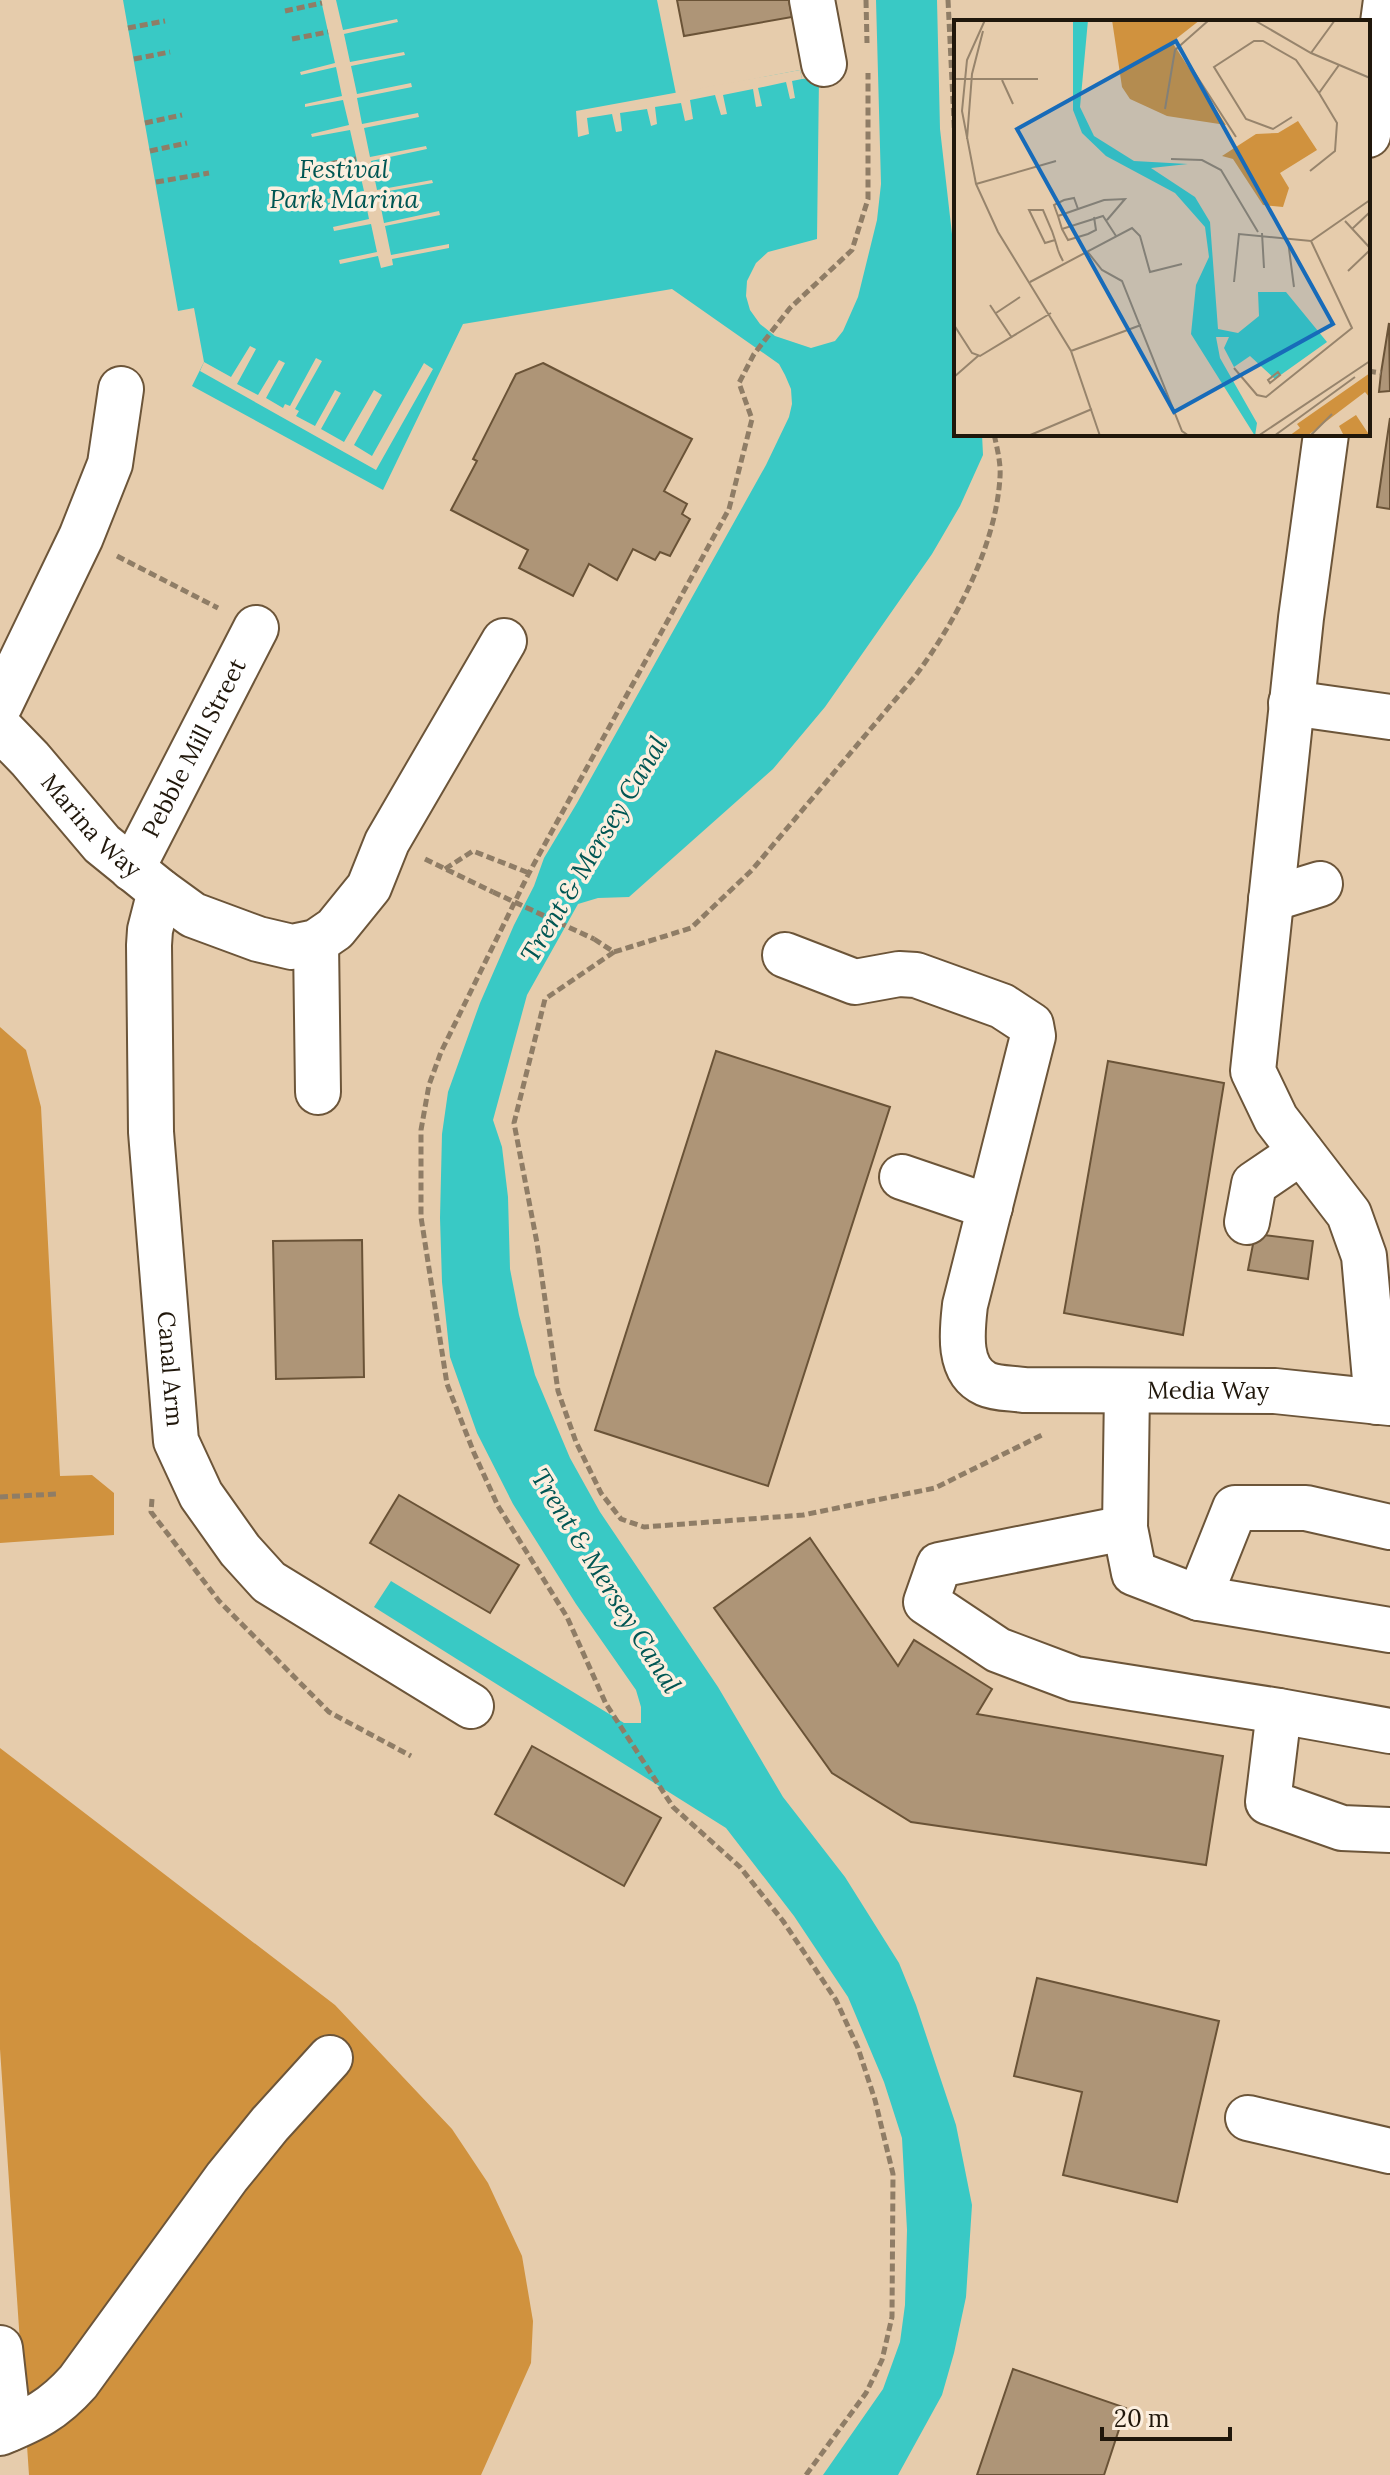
<svg xmlns="http://www.w3.org/2000/svg" width="1390" height="2475" font-family="Lora,serif">
	<style>
		.green { fill: #d0923e }
		.water { fill: #39c9c5 }
		.pier { fill: #e6ccac }
		.building { fill: #ae9577; stroke: #6a5337; stroke-width: 2 }
		.lines { fill: none; stroke-linecap: round; stroke-linejoin: round }
		.minor-casing { stroke: #6c5539; stroke-width: 48 }
		.path { stroke: #8f7d66; stroke-width: 5; stroke-dasharray: 8 4; stroke-linecap: butt }
		.minor { stroke: #fff; stroke-width: 44 }
		.path-bridge { stroke: #8f7d66; stroke-width: 5; stroke-dasharray: 8 4; stroke-linecap: butt }
		.labels { text-anchor: middle; stroke-width: 7; stroke-linejoin: round; paint-order: stroke }
		.street-label { font-size: 24px; fill: #20170b; stroke: #fcefdf }
		.water-label { font-size: 26px; font-style: italic; fill: #005653; stroke: #fcefdf }
		.inset-road { fill: none; stroke: #97846c; stroke-width: 2 }
		.view { fill: #176bb9; fill-opacity: 0.15; stroke: #176bb9; stroke-width: 4 }
		.inset-edge { fill: none; stroke: #20170b; stroke-width: 4 }
	</style>
	<rect width="100%" height="100%" fill="#e6ccac"/>
	<path class="green" d="M0 1027 26 1050 41 1107 60 1476 92 1475 114 1493V1535L0 1543Z
		M0 1748 335 2005 452 2129 488 2183 522 2256 533 2321 531 2363 481 2475H29L0 2049Z"/>
	<path class="water" d="M123 0H657L676 94 800 70 802 79 819 77 817 239 768 252 756 263 747 281 746 296 750 310 760 324 775 336 811 348 835 341 843 331 858 297 877 220 881 184 876 0H937L940 129 956 269V434H982L983 455 960 506 932 554 825 707 773 769 629 897 598 898 578 904 527 995 493 1120 502 1147 508 1197 510 1269 519 1315 535 1375 570 1458 600 1512 718 1687 783 1797 845 1877 899 1963 916 2005 956 2125 972 2205 966 2297 954 2353 942 2395 898 2475H823L883 2389 900 2342 905 2305 907 2230 902 2138 884 2082 848 1997 794 1916 726 1828 374 1607 391 1581 624 1723H641V1707L636 1690 576 1604 513 1504 477 1433 450 1357 442 1282 440 1218 442 1134 448 1092 480 1003 514 925 534 886 544 858 577 803 766 465 789 417 792 404 791 389 785 375 779 364 672 289 463 324 383 490 192 386 204 362 194 308 178 311Z"/>
	<path class="pier" d="M321 0H336L343 30 397 19 398 22 344 34 350 62 404 52 405 55 351 66 357 94 411 83 412 87 357 98 362 124 418 113 419 117 364 128 370 157 426 146 427 149 371 161 377 190 432 180 433 183 378 193 384 223 439 211 440 215 385 226 391 255 449 244V248L392 259 393 265 381 268 378 256 340 264 339 260 377 252 371 224 334 231 333 227 369 219 364 195 328 203 327 199 364 191 350 130 312 137 311 134 349 125 343 100 305 107V104L342 96 336 67 301 75 300 72 335 63Z
		M800 70 802 79 792 81 795 98 790 99 786 82 758 88 762 106 756 107 753 89 723 95 727 114 721 115 715 95 690 100 693 119 685 121 681 103 655 107 657 124 651 126 647 109 620 113 622 131 616 132 612 114 587 118 589 134 578 137 576 111Z
		M250 346 256 349 237 384 258 395 279 360 285 363 266 398 283 408 285 404 290 406 316 358 322 361 295 409 299 411 296 416 315 426 335 390 341 393 321 429 344 442 374 390 382 395 354 445 372 456 424 363 433 369 376 470 200 371 204 362 231 377Z"/>
	<path class="building" d="M677 0H789L792 17 684 36Z
		M1389 323 1390 391 1379 392 1381 373Z
		M543 363 692 439 664 491 687 504 682 514 690 519 670 556 660 552 655 560 633 549 617 580 589 564 573 596 519 568 528 550 451 510 477 461 473 459 516 374Z
		M1390 418V509L1377 507Z
		M716 1051 890 1107 768 1486 595 1430Z
		M1108 1061 1224 1083 1183 1335 1064 1313Z
		M1255 1234 1313 1241 1308 1279 1248 1270Z
		M362 1240 364 1377 276 1379 273 1241Z
		M399 1495 519 1565 490 1613 370 1543Z
		M810 1538 898 1666 914 1640 992 1689 977 1714 1223 1756 1206 1865 911 1822 832 1773 714 1608Z
		M532 1746 661 1818 624 1886 495 1814Z
		M1037 1978 1219 2021 1177 2202 1063 2175 1082 2092 1014 2076Z
		M1013 2369 1126 2408 1104 2475H977Z"/>
	<g class="lines">
		<g class="minor-casing">
			<g id="minor">
				<path d="M812 0 824 64"/>
				<path d="M1368 135 1386 0"/>
				<path d="M1326 434 1301 618 1253 1071 1276 1119 1349 1214 1364 1256 1377 1402"/>
				<path d="M1291 703 1390 717"/>
				<path d="M0 705 81 537 110 464 121 389"/>
				<path id="s1" d="M0 728 30 759 102 844 160 891 193 915 258 939 292 947 316 942 335 929 369 887 387 842 504 641"/>
				<path id="s2" d="M132 869 256 628"/>
				<path id="s3" d="M160 891 150 930 149 945 151 1132 176 1441 201 1495 240 1550 269 1582 471 1706"/>
				<path d="M1271 899 1320 884"/>
				<path d="M316 942 318 1092"/>
				<path id="s4" d="M785 955 855 982 899 974 916 975 1002 1006 1031 1025 1033 1036 965 1305C962 1331 957 1371 986 1384 997 1389 1012 1388 1024 1390L1275 1391 1390 1403"/>
				<path d="M902 1177 990 1207"/>
				<path d="M1247 1222 1254 1184 1301 1152"/>
				<path d="M1127 1391 1125 1528 1134 1573 1199 1598 1390 1630"/>
				<path d="M1125 1528 939 1565 926 1602 998 1650 1075 1679 1279 1711 1390 1731"/>
				<path d="M1199 1598 1235 1508H1306L1390 1527"/>
				<path d="M1279 1711 1268 1802 1342 1828 1390 1830"/>
				<path d="M1248 2118 1390 2151"/>
				<path d="M0 2348 9 2429"/>
				<path d="M0 2433C34 2419 53 2410 78 2382L227 2177 270 2124 330 2058"/>
			</g>
		</g>
		<path class="path" d="M866 0 867 43
			M948 0 956 162
			M285 11 322 3
			M128 28 165 21
			M292 39 328 32
			M134 59 170 52
			M145 123 182 115
			M150 151 187 143
			M319 166 356 159
			M156 182 209 173
			M1368 371 1381 373
			M117 556 218 608
			M425 859 493 892
			M445 869 473 851 529 873
			M594 939 614 952 691 928 752 870 916 675C956 621 996 546 1000 477 1001 463 997 448 994 434
			M614 952 545 999 514 1123 537 1243 558 1391 576 1442 601 1493 621 1519 644 1527 803 1515 935 1488 1044 1434
			M0 1497 57 1494
			M152 1499 151 1512 219 1601 329 1712 411 1756
			M806 2475 866 2393 882 2360 892 2317 893 2174 875 2100 858 2048 836 2000 783 1921 740 1867 673 1807 606 1704 567 1617 498 1506 474 1453 447 1384 421 1217V1130L429 1085 441 1052 529 873 729 509 752 419 739 383 754 354 790 308 852 250 868 199V73"/>
		<use href="#minor" class="minor"/>
		<path class="path-bridge" d="M493 892 594 939"/>
	</g>
	<g class="labels">
		<g class="street-label">
			<text dy="8" stroke="none"><textPath href="#s2" startOffset="136">Pebble Mill Street</textPath></text>
			<text dy="8" stroke="none"><textPath href="#s1" startOffset="134">Marina Way</textPath></text>
			<text dy="8" stroke="none"><textPath href="#s3" startOffset="480">Canal Arm</textPath></text>
			<text dy="8" stroke="none"><textPath href="#s4" startOffset="862">Media Way</textPath></text>
		</g>
		<g class="water-label">
			<text x="344" y="178">Festival<tspan x="344" dy="30">Park Marina</tspan></text>
			<text transform="translate(594 849) rotate(-59)" y="9">Trent &amp; Mersey Canal</text>
			<text transform="translate(606 1581) rotate(58)" y="9">Trent &amp; Mersey Canal</text>
		</g>
	</g>
	<g transform="translate(954 20)">
		<rect width="416" height="416" fill="#e6ccac"/>
		<path d="M158 0H246L218 22 272 105 213 96 176 79 168 67ZM344 101 363 130 326 153 335 168 329 187 309 185 279 139 268 136 302 114 324 113ZM416 353V378L411 372 353 416H335L346 408 343 404ZM402 395 416 416H390L385 406Z" fill="#d0923e"/>
		<path d="M119 0H134L126 87 140 116 180 141 234 144 197 148 241 177 256 202 264 309 284 313 305 296 304 272H332L373 322 321 359 296 336 280 347 270 328 275 317H262L266 338 303 403 301 416 237 314 242 265 255 237 251 207 221 173 152 136 128 113 119 90Z" fill="#39c9c5"/>
		<path class="inset-road" d="M31 0 13 40 8 91 22 164 44 212 117 331 146 416M300 0 357 33 416 58M224 27 282 117M357 33 381 0M0 59H84M48 60 59 84M211 89 221 30 255 0M338 97 319 109 292 99 260 47 300 21H309L342 40 365 73 385 45M13 119 18 54 29 11M217 139 248 140 267 150 304 212M356 151 381 131 383 103 365 73M22 164 102 141M104 196 100 185 110 180 120 178 124 189M153 200 171 179 150 180 104 196 108 209 149 196 162 216M391 201 416 228M108 209 114 220 134 214 142 210 140 197M398 209 416 192M308 213 310 248M101 220 91 223 75 190H89L98 211 101 220 104 230 106 235 109 241M334 221 340 267M133 231 148 250 168 261 228 411 235 416M394 251 416 230M76 262 178 208 186 216 196 252 228 244M280 262 285 214 357 221 416 180M36 285 58 318M42 293 66 277M0 305 18 333 26 336 97 293M117 331 187 305M280 348 303 375 312 377 398 308 357 221M324 352 326 355 316 363 314 360ZM0 357 24 336M74 416 138 389M304 416 416 341M320 416 401 357M356 416 378 394"/>
		<path class="view" d="M222 21 379 304 220 392 63 109Z"/>
		<rect width="416" height="416" class="inset-edge"/>
	</g>
	<path d="M1102 2427v12h128v-12" fill="none" stroke="#20170b" stroke-width="4"/>
	<text x="1114" y="2427" font-size="24" fill="#20170b" stroke="#fcefdf" stroke-width="6" paint-order="stroke">20 m</text>
</svg>
